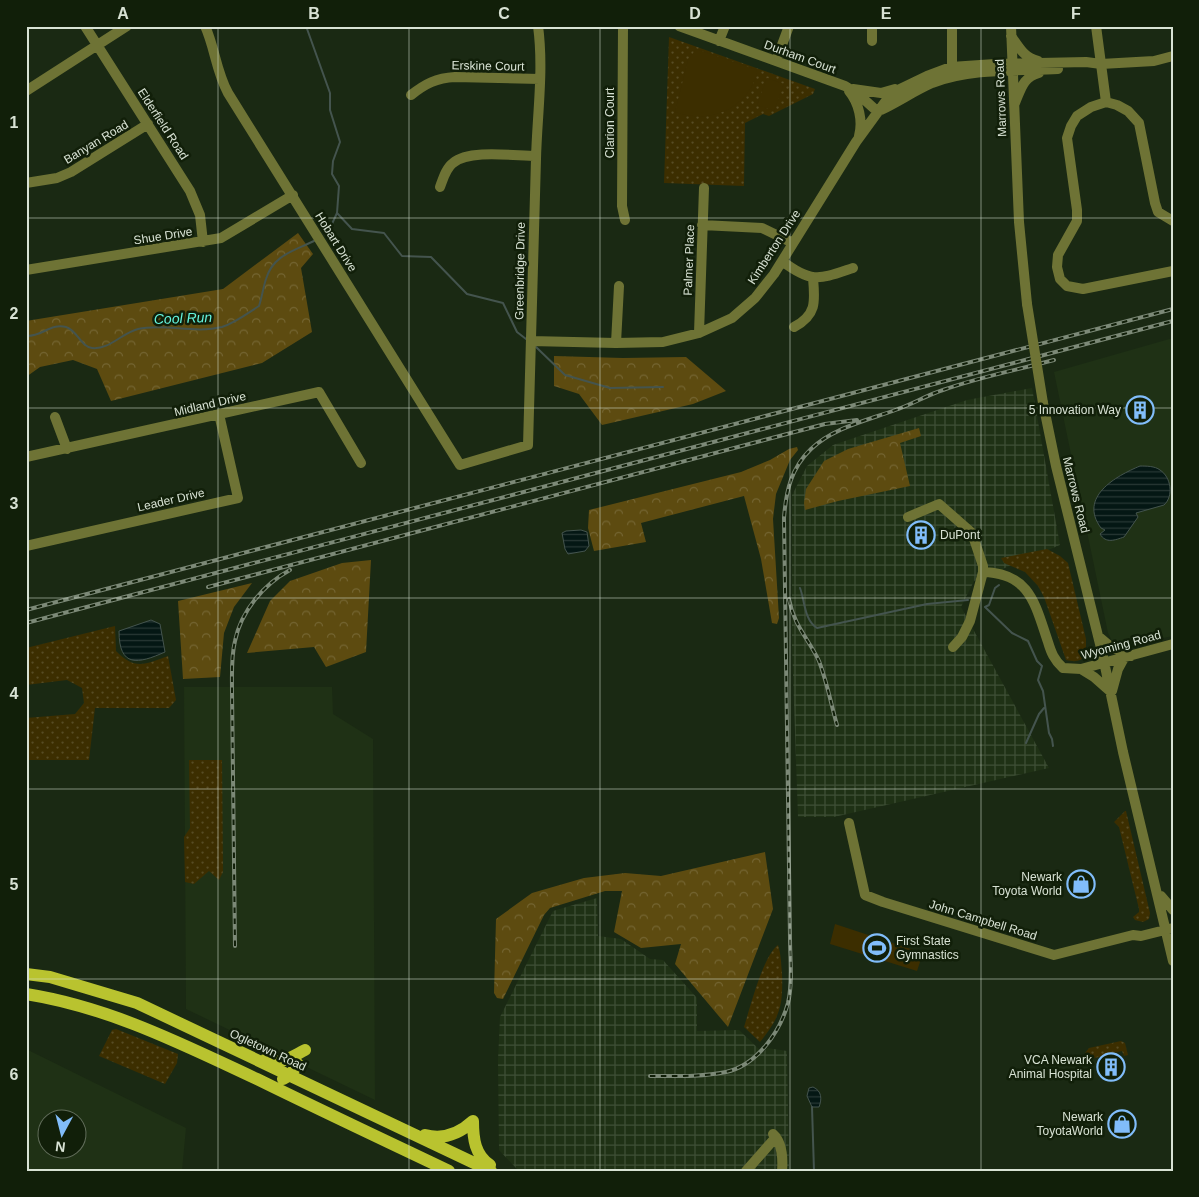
<svg xmlns="http://www.w3.org/2000/svg" width="1199" height="1197" font-family="Arial,sans-serif">
	<style>
		.built { fill: #1f3115; fill-rule: evenodd }
		.industrial { fill: url(#industrial-grid) }
		.grass { fill: url(#grass-dots) }
		.forest { fill: url(#forest-crowns) }
		.pitch { fill: #3c2e00 }
		.water { fill: url(#water-rules); stroke: #44544e }
		.lines { fill: none; stroke-linecap: round; stroke-linejoin: round }
		.stream { stroke: #44544e; stroke-width: 2 }
		.minor { stroke: #6e7335; stroke-width: 10 }
		.major { stroke: #b9c32f; stroke-width: 12 }
		.rail-casing { stroke: #7c8977; stroke-width: 4 }
		.rail { stroke: #111f09; stroke-width: 2; stroke-dasharray: 5.5; stroke-linecap: butt }
		.minor-bridge { stroke: #6e7335; stroke-width: 10 }
		.grid { fill: none; stroke: #d8e2d4; stroke-width: 1; stroke-opacity: 0.55 }
		.labels { text-anchor: middle; stroke-width: 5; stroke-linejoin: round; paint-order: stroke }
		.street-label { font-size: 12px; fill: #d8e2d4; stroke: #111f09 }
		.poi-label { font-size: 12px; fill: #d8e2d4; stroke: #111f09; text-anchor: end }
		.water-label { font-size: 14px; font-style: italic; fill: #66f5df; stroke: #111f09 }
		.neatline { fill: none; stroke: #d8e2d4; stroke-width: 2 }
		.grid-label { font-size: 16px; text-anchor: middle; font-weight: bold; fill: #d8e2d4 }
	</style>
	<defs>
		<pattern id="industrial-grid" width="8" height="8" patternUnits="userSpaceOnUse" patternTransform="scale(1.25)"><rect width="8" height="8" fill="#1f3115"/><path d="M0 4h8M4 0v8" fill="none" stroke="#3f4f36"/></pattern>
		<pattern id="grass-dots" width="8" height="8" patternUnits="userSpaceOnUse" patternTransform="scale(1.25)"><rect width="8" height="8" fill="#3c2e00"/><path d="M2 2h.1M6 6h.1" fill="none" stroke="#574c24" stroke-width="1.8" stroke-linecap="round"/></pattern>
		<pattern id="forest-crowns" width="20" height="18" patternUnits="userSpaceOnUse" patternTransform="scale(1.25)"><rect width="20" height="18" fill="#5d4b10"/><path d="M2 6a3 3 0 1 1 6 0M12 15a3 3 0 1 1 6 0" fill="none" stroke="#746532"/></pattern>
		<pattern id="water-rules" width="6" height="5" patternUnits="userSpaceOnUse" patternTransform="scale(1.25)"><rect width="6" height="5" fill="#041714"/><path d="M0 2.5h6" fill="none" stroke="#283835"/></pattern>
	</defs>
	<rect width="100%" height="100%" fill="#1a2913"/>
	<path class="built" d="M1173 338V636L1124 646 1112 641 1108 633 1054 372Z
		M184 687H332L333 714 373 739 375 1100 186 1009Z
		M26 1049 186 1128 182 1171H26ZM48 1120H78V1150H48Z"/>
	<path class="industrial" d="M1032 388 1060 545 974 581 961 607 1049 768 834 817H798L792 646V495L807 466 833 445 967 400Z
		M597 898 598 936 621 939 650 959 663 960 697 998V1031L739 1030 763 1053 767 1048 787 1051 789 1171H520L516 1168 499 1150 498 1060 500 1017 553 911Z"/>
	<path class="grass" d="M669 37 815 89 813 94 769 116 763 114 745 123 744 186 664 183Z
		M1047 549 1060 556 1068 563 1086 639V655C1080 662 1075 662 1066 660L1044 597 1038 586 1025 572 1004 563 1001 558Z
		M115 626 116 651C135 671 146 664 168 656L176 700 169 708H95L89 760H26V718L75 714 84 703 82 688 67 680 26 685V648Z
		M189 760H222L223 872 219 880 209 871 194 884 185 882 184 837 190 828Z
		M1125 811H1126L1150 913 1149 919 1143 922 1135 920 1133 917 1139 912V909L1119 827 1114 822Z
		M778 945C781 954 781 963 782 973 783 1005 781 1016 760 1042L744 1027C750 1008 763 956 778 945Z
		M116 1029 178 1054 177 1063 165 1084 99 1056 112 1030Z
		M1121 1041 1125 1043 1128 1055 1124 1056 1122 1051 1087 1060 1085 1053 1089 1048Z"/>
	<path class="forest" d="M298 233 313 254 301 268 312 332 262 363 111 401 97 369 73 360 40 367 26 377V321L223 289Z
		M554 356 623 358 686 357 726 391 693 404 602 425 579 394 554 386Z
		M919 428 921 436 900 443 910 486 838 501 805 510 804 503 806 489 824 461 848 449Z
		M797 447 798 450 790 460 776 494 773 519 779 618 777 624 772 623 761 559 744 496 641 523 646 542 594 551 588 528 589 510 741 472 770 460 789 449Z
		M371 560 366 652 326 667 314 647 247 653 270 601 290 581 342 563Z
		M252 583 234 607 224 633 220 677 183 679 178 601Z
		M765 852 773 909 728 1027 675 964 681 944 641 948 614 932 622 891H605L550 908 544 915 503 999 497 998 494 993 496 919 532 893 584 878 625 873 661 876Z"/>
	<path class="pitch" d="M696 49 757 70C757 79 751 88 746 95 728 116 700 121 675 112L688 60Z
		M767 78 784 84 774 111 757 105Z
		M835 924 923 953 917 971 830 944Z"/>
	<path class="water" d="M1140 466C1146 466 1155 466 1160 470 1171 477 1174 496 1164 505L1136 513 1138 517 1124 537C1115 540 1106 544 1100 534L1105 530 1101 528C1078 497 1116 476 1140 466Z
		M581 530 587 532 589 546 585 551 568 554 565 549 562 533 566 531Z
		M151 620 160 624 165 652C138 664 119 668 119 631Z
		M813 1087C822 1091 822 1099 819 1107H812L807 1096 809 1088Z"/>
	<g class="lines">
		<path class="stream" d="M306 26 330 93V110L340 142 333 161 332 174 339 186 337 213 331 226 325 233
			M337 213 352 229 384 233 402 256 431 257 467 294 503 303 517 332 526 339
			M26 336C42 337 50 323 66 327 77 330 81 347 92 348 109 350 122 333 138 329 165 323 194 334 222 327 235 323 248 313 259 306 262 297 263 288 266 279 273 255 294 251 314 241
			M536 347 565 375 610 388 663 387
			M999 585 995 588 989 605 985 607 1012 633 1028 641 1037 661 1042 666 1038 680 1043 691 1049 733 1052 739 1053 746
			M800 588C805 601 804 620 817 628L927 604 968 600
			M1026 743 1039 714 1044 708
			M812 1107 814 1171"/>
		<path class="minor" d="M85 26 190 191 200 215 203 242
			M205 26C215 48 216 71 228 93L460 465 528 445C531 350 533 255 536 159 537 116 544 70 538 26
			M623 26 622 206 625 220
			M679 26 845 86 858 94 878 112
			M1011 26 1019 222 1027 304
			M1096 26 1106 102
			M1011 36C1019 47 1024 58 1038 61
			M719 41 725 26
			M872 41V26
			M776 61 789 26
			M952 74V26
			M853 89 881 93 895 89
			M26 91 127 26
			M849 91C859 103 863 121 859 136
			M411 95C425 84 436 78 455 77L540 79
			M1106 102 1091 107 1077 116 1071 126 1067 138 1077 210V221L1058 255 1057 267 1060 279 1067 286 1083 289 1173 271
			M1106 102 1117 105 1128 111 1139 123 1155 203 1158 212 1173 221
			M1015 103C1021 89 1023 77 1039 73
			M881 110C898 102 914 91 932 83 971 68 1017 71 1058 69
			M26 183 57 178 71 172 148 124
			M440 187C443 179 446 168 453 163 469 149 515 156 536 156
			M702 225 762 228 793 243
			M782 261C812 284 820 279 853 268
			M26 270 221 238 293 195
			M794 327C817 315 815 301 813 278
			M699 333 704 188
			M531 341 616 343 663 342 699 333 732 318 755 298 774 274 856 142 888 98 900 89 927 76 951 67 995 64 1086 62 1101 64 1154 61 1173 56
			M616 343 619 286
			M1043 403 1056 466 1102 652 1123 752 1173 961
			M55 417 67 449
			M26 457 319 392 361 463
			M908 517 939 504 972 533 983 566V572L970 621 962 637 953 647
			M26 546 238 498 219 414
			M983 572C1030 573 1035 604 1048 642 1051 652 1054 660 1063 668L1081 669 1173 644
			M1098 636 1111 647 1131 656
			M1081 669 1094 677 1111 692
			M1112 691 1118 669 1124 658
			M849 823 865 895 883 902 1054 955 1133 935 1141 936 1173 928
			M1161 896 1173 910
			M773 1134C782 1142 783 1159 782 1171
			M746 1171 776 1137"/>
		<path class="major" d="M26 974 50 977 137 1003 491 1171
			M26 994C109 1007 182 1044 257 1079 320 1110 384 1140 449 1171
			M266 1059C282 1065 291 1057 305 1050
			M283 1079 290 1075 298 1064
			M473 1121C473 1139 475 1155 490 1165
			M425 1135C444 1140 459 1134 473 1121"/>
		<g class="rail-casing">
			<path id="rail" d="M208 587 825 424 857 420
				M789 599C794 626 808 638 819 661 827 682 831 704 837 725
				M26 610 1173 309
				M26 623 1173 321
				M235 946 232 691C232 674 231 657 235 641 241 611 264 584 290 570
				M650 1076C675 1076 702 1077 726 1072 757 1065 780 1032 788 1003 793 983 790 959 790 938L784 518C786 491 791 468 811 449 834 427 869 420 898 409 913 404 927 395 943 390 979 377 1017 370 1054 360"/>
		</g>
		<use href="#rail" class="rail"/>
		<path class="minor-bridge" d="M1027 304 1043 403"/>
	</g>
	<path class="grid" d="M218 26V1171M409 26V1171M600 26V1171M790 26V1171M981 26V1171M26 218H1173M26 408H1173M26 598H1173M26 789H1173M26 979H1173"/>
	<defs>
		<g id="building-ring" transform="scale(1.4375)"><circle r="9.5" fill="#111f09" stroke="#81bdfa" stroke-width="1.5"/><path d="M-4-6H4V6H1V3H-1V6H-4ZM-2.5-4.3h1.7v1.8h-1.7ZM.8-4.3h1.7v1.8H.8ZM-2.5-1h1.7V.8h-1.7ZM.8-1h1.7V.8H.8Z" fill="#81bdfa"/></g>
		<g id="shop-ring" transform="scale(1.4375)"><circle r="9.5" fill="#111f09" stroke="#81bdfa" stroke-width="1.5"/><path d="M-5-2.5h2.3a2.7 3.5 0 0 1 5.4 0H5L5.5 6h-11ZM-1.5-2.5h3a1.5 2.3 0 0 0-3 0Z" fill="#81bdfa"/></g>
		<g id="stadium-ring" transform="scale(1.4375)"><circle r="9.5" fill="#111f09" stroke="#81bdfa" stroke-width="1.5"/><path d="M0-5a6.5 5 0 1 0 0 10a6.5 5 0 1 0 0-10ZM-3.5-1.8h7v3.6h-7Z" fill="#81bdfa"/></g>
	</defs>
	<g fill-rule="evenodd">
		<use href="#building-ring" x="1140" y="410"/>
		<use href="#building-ring" x="921" y="535"/>
		<use href="#shop-ring" x="1081" y="884"/>
		<use href="#stadium-ring" x="877" y="948"/>
		<use href="#building-ring" x="1111" y="1067"/>
		<use href="#shop-ring" x="1122" y="1124"/>
	</g>
	<g class="labels">
		<g class="street-label">
			<text transform="translate(800 57) rotate(20)" y="4">Durham Court</text>
			<text transform="translate(488 66) rotate(1)" y="4">Erskine Court</text>
			<text transform="translate(1001 98) rotate(-92)" y="4">Marrows Road</text>
			<text transform="translate(610 123) rotate(-90)" y="4">Clarion Court</text>
			<text transform="translate(163 124) rotate(57)" y="4">Elderfield Road</text>
			<text transform="translate(96 142) rotate(-31)" y="4">Banyan Road</text>
			<text transform="translate(163 236) rotate(-9)" y="4">Shue Drive</text>
			<text transform="translate(336 242) rotate(58)" y="4">Hobart Drive</text>
			<text transform="translate(774 247) rotate(-57)" y="4">Kimberton Drive</text>
			<text transform="translate(689 260) rotate(-88)" y="4">Palmer Place</text>
			<text transform="translate(520 271) rotate(-89)" y="4">Greenbridge Drive</text>
			<text transform="translate(210 404) rotate(-13)" y="4">Midland Drive</text>
			<text transform="translate(1076 495) rotate(76)" y="4">Marrows Road</text>
			<text transform="translate(171 500) rotate(-13)" y="4">Leader Drive</text>
			<text transform="translate(1121 645) rotate(-15)" y="4">Wyoming Road</text>
			<text transform="translate(983 920) rotate(17)" y="4">John Campbell Road</text>
			<text transform="translate(268 1050) rotate(25)" y="4">Ogletown Road</text>
		</g>
		<g class="poi-label">
			<text x="1121" y="414">5 Innovation Way</text>
			<text x="940" y="539" text-anchor="start">DuPont</text>
			<text x="1062" y="881">Newark<tspan x="1062" dy="14">Toyota World</tspan></text>
			<text x="896" y="945" text-anchor="start">First State<tspan x="896" dy="14">Gymnastics</tspan></text>
			<text x="1092" y="1064">VCA Newark<tspan x="1092" dy="14">Animal Hospital</tspan></text>
			<text x="1103" y="1121">Newark<tspan x="1103" dy="14">ToyotaWorld</tspan></text>
		</g>
		<g class="water-label">
			<text transform="translate(183 318) rotate(-2)" y="5">Cool Run</text>
		</g>
	</g>
	<rect width="1199" height="1197" fill="none" stroke="#111f09" stroke-width="55"/>
	<g transform="translate(62 1134) rotate(187)"><circle r="24" fill="#111f09" stroke="#616d5a"/>
	<path d="M0-4L9 19L0 12L-9 19Z" fill="#81bdfa"/>
	<text y="-8" font-size="14" font-weight="bold" text-anchor="middle" fill="#d8e2d4">N</text>
	</g>
	<rect x="28" y="28" width="1144" height="1142" class="neatline"/>
	<g class="grid-label">
		<text x="123" y="19">A</text>
		<text x="314" y="19">B</text>
		<text x="504" y="19">C</text>
		<text x="695" y="19">D</text>
		<text x="886" y="19">E</text>
		<text x="1076" y="19">F</text>
		<text x="14" y="128">1</text>
		<text x="14" y="319">2</text>
		<text x="14" y="509">3</text>
		<text x="14" y="699">4</text>
		<text x="14" y="890">5</text>
		<text x="14" y="1080">6</text>
	</g>
</svg>
